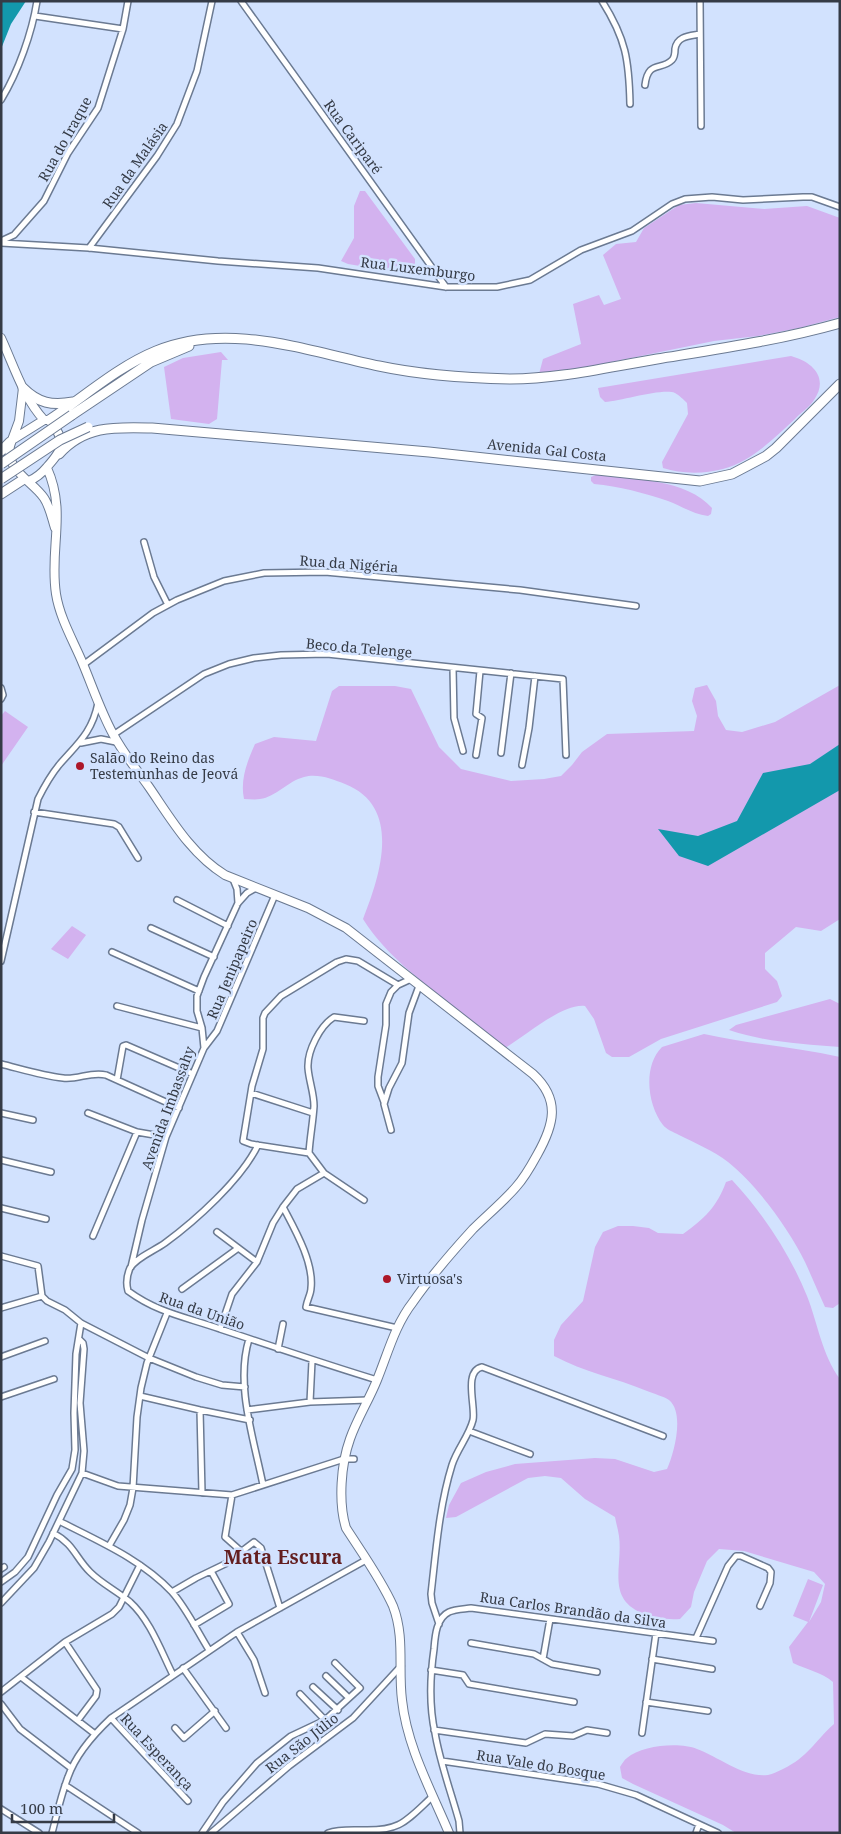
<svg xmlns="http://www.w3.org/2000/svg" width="841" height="1834" font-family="'Noto Serif',serif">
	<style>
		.green { fill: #d3b2ef }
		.water { fill: #1398ac }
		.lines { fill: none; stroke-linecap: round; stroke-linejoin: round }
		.street-casing { stroke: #6b7a92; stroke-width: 8 }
		.secondary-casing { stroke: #6b7a92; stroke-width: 10 }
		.primary-casing { stroke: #6b7a92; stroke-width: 11 }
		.street { stroke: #fff; stroke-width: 5 }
		.secondary { stroke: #fff; stroke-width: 8 }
		.primary { stroke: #fff; stroke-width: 9 }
		.primary-bridge-casing { stroke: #6b7a92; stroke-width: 11; stroke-linecap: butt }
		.primary-bridge { stroke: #fff; stroke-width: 9 }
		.poi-dot { fill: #ac1729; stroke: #d2e2fe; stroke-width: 2 }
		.labels { text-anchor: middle; stroke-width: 5; stroke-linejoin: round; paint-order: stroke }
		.street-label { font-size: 14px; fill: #353b46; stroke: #d2e2fe }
		.poi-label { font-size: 14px; fill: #353b46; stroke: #d2e2fe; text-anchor: start }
		.district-label { font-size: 19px; font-weight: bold; fill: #631e1f; stroke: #d2e2fe }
	</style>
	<rect width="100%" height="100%" fill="#d2e2fe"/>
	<path class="green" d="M360 191H365L415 259V269L408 274 348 264 341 261 354 238V206Z
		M696 203 764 209 807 206 840 218V317L799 328 758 336 714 341 587 367 539 374 543 359 581 344 573 304 599 295 604 305 621 299 603 255 616 244 636 242 644 228 679 205Z
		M221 352 228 360H222L217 419 209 424 171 419 164 367 183 358Z
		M791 356C813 362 829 378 814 400 810 407 800 413 795 419 773 439 752 461 723 469 704 474 681 474 663 468L662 462 688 414 687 403C684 400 679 395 675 393 662 388 622 401 605 402L600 397 598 388Z
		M596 475C632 479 687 479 712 508L711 514 708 516C693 514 681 506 668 501 644 493 619 486 594 484L591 481V477Z
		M707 685 716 701 718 716 726 730 742 732 775 722 840 685V919L821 931 796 927 765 953V969L777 981 782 996 777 1002 661 1039 629 1057H612L606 1053 594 1019 585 1006C563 1003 525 1036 505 1048 486 1035 469 1019 451 1005 419 979 385 954 363 919 380 876 403 807 345 784 333 779 317 773 304 777 288 781 276 797 260 799 255 800 249 799 244 799 240 780 247 762 255 744L274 737 316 741 332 691 339 686H395L411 689 439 747 461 769 511 781 544 779 561 776 572 765 582 752 607 734 694 731 697 716 692 701 695 688Z
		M5 711 28 727 1 766V716Z
		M72 926 86 935 68 959 51 949Z
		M830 999 840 1004V1047C803 1044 764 1042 729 1030L736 1025Z
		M704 1034C749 1044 795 1047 840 1057V1303L833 1308 825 1307C818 1292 812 1277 805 1262 789 1229 757 1185 728 1162 714 1151 695 1143 679 1135 673 1132 666 1129 663 1125 647 1104 643 1066 662 1047Z
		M732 1180C763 1213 790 1254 807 1296 818 1324 822 1355 840 1379V1833H736L723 1825 633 1784 622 1778 620 1767C622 1764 624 1760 627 1758 642 1745 680 1742 697 1749 719 1757 744 1778 768 1775 773 1774 778 1771 783 1769 808 1757 814 1742 834 1724L833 1682C821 1672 808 1670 793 1663L789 1647 808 1622 793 1616 808 1579 823 1585 809 1622 821 1602 825 1584 814 1572 744 1551 719 1549 707 1561 694 1592 691 1607 680 1619C667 1620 655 1618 642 1613 606 1598 623 1566 619 1536 618 1529 616 1523 615 1517L585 1499 561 1478 545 1476 528 1478 456 1517 446 1518 449 1505 461 1483 486 1472 515 1464 595 1458 615 1459 654 1472 667 1469C674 1454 685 1413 669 1400 663 1396 654 1394 647 1391 616 1378 584 1372 554 1356V1340L561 1325 583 1301 595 1247 603 1232 618 1226H633L649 1228 658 1233 683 1234C704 1219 717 1207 726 1182Z"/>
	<path class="water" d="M1 1H26L11 24 1 49Z
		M840 744V790L708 866 679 856 658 829 698 836 737 821 763 773 810 764Z"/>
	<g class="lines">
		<g class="street-casing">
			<path id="street" d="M241 1 446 287
				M602 1C626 39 629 60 630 104
				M700 1 701 126
				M35 16 123 29
				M645 85C648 60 661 71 672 60 675 57 675 53 675 49 677 36 689 36 700 34
				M1 100C18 72 32 33 37 1
				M1 241 14 235 44 201 68 153 98 108 123 29 128 1
				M1 243 89 248 218 261 318 268 446 287H497L530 280 581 250 632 231 672 204 685 199 712 197 743 200 803 197H812L840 207
				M89 248 157 156 177 124 197 71 212 1
				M144 542 154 577 168 605
				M83 665 153 613 177 600 224 581 264 573 325 572 520 590 636 606
				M453 668 454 718 463 751
				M1 688 3 695 1 699
				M113 735 204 674 229 664 254 658 281 655 327 654 563 679 566 755
				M81 743 101 739 116 742
				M501 753 511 673
				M476 755 482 718 476 714 480 671
				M522 765 529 728 535 676
				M34 812 114 824 119 827 138 858
				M233 879 237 889 238 903
				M177 900 228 926
				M151 928 214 957
				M112 952 199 991
				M1 961 38 799C44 787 50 776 59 765 77 744 92 733 98 703
				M117 1006 202 1028
				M204 1048 217 1031 275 895
				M1 1064C21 1069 43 1076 63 1078 78 1080 91 1071 106 1075L179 1108
				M117 1080 123 1046 126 1045 193 1074
				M251 1093 313 1113
				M384 1102 378 1086V1077L386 1025V1004L391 992 398 985 411 979
				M1 1113 33 1120
				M88 1113 137 1132 166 1137
				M391 1130 384 1104 389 1088 402 1063 409 1013 419 986
				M258 1145C241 1180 195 1221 165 1243 154 1251 137 1257 130 1268 127 1275 126 1284 128 1291 158 1313 186 1317 220 1329 272 1346 324 1364 377 1380
				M309 1153C310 1137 313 1122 314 1106 314 1093 309 1081 308 1068 307 1051 320 1026 334 1017L364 1021
				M1 1160 51 1172
				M364 1200 324 1173 309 1153 251 1144 243 1141 244 1135 252 1086 263 1049V1018L265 1013 281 996 337 962 346 959 358 961 398 985
				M283 1207C294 1228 314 1262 311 1288 311 1294 307 1300 306 1307L397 1328
				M1 1208 46 1219
				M217 1232 257 1262
				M93 1236 137 1132
				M1 1256 38 1266 42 1296
				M131 1267 142 1220 166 1137 204 1048 202 1028 197 1011V996L204 977 238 903 247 893 256 888
				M182 1289 237 1249
				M42 1296 47 1301 65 1310 81 1323 149 1358 196 1377 222 1385 245 1387
				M1 1308 42 1296
				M220 1329 232 1294 257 1262 273 1223 283 1207 297 1189 324 1173
				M249 1339C235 1385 254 1439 263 1485
				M278 1349 283 1324
				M1 1357 45 1341
				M140 1396 200 1410 250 1420
				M1 1397 54 1379
				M310 1402 312 1361
				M200 1410 202 1493
				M247 1410 310 1402 368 1400
				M469 1431 530 1454
				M82 1473 118 1486 232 1495 344 1459H354
				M232 1495 225 1537 242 1552
				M59 1521C98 1541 141 1559 172 1592 187 1609 197 1631 209 1650
				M53 1533C74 1544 75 1557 90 1572 102 1584 117 1591 130 1602 150 1620 161 1651 173 1675
				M109 1546 124 1520 130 1505 133 1488 137 1417 141 1388 147 1363 167 1313
				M1 1569 4 1567
				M1 1582 15 1572 28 1557 57 1495 72 1469 75 1450 74 1413 76 1354 81 1323
				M172 1592 196 1578 225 1564 254 1542 261 1548 280 1608
				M1 1603 34 1568 49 1542 82 1473 84 1451 80 1403 84 1349 83 1343 79 1339
				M439 1624 432 1603 431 1594C436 1551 439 1507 452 1465 457 1449 469 1436 473 1420 476 1407 463 1371 482 1367L663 1436
				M194 1625 229 1604 211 1571
				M237 1632 254 1660 265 1693
				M696 1638 728 1566 736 1556H741L768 1568 771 1572 770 1583 760 1606
				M65 1642 97 1690 96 1696 78 1720
				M471 1643 534 1654 552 1664 597 1672
				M543 1659 550 1619
				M652 1659 712 1669
				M183 1668 226 1728
				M431 1670 463 1675 469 1684 574 1702
				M326 1676 349 1698
				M21 1677 95 1734
				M313 1687 338 1710
				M1 1692 65 1642 112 1614 119 1607 140 1565
				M300 1694 325 1720
				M646 1702 708 1711
				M1 1704 20 1729 71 1768
				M111 1718 188 1801
				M175 1728 184 1738 215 1711
				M434 1730 526 1743 545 1734 573 1736 587 1730 607 1733
				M642 1733 656 1633
				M442 1761 598 1784 636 1795 718 1833
				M65 1785 138 1833
				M1 1809 39 1833
				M52 1833C57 1814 61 1795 68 1777 76 1754 94 1734 111 1718L237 1632 366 1560
				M202 1833 223 1802 257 1763 291 1736 325 1720 360 1688 335 1663
				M211 1833 289 1766 353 1718 401 1666
				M328 1833C339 1829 351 1830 363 1830 401 1831 406 1821 433 1796
				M460 1833 459 1821C451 1792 440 1763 435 1733 429 1706 430 1677 434 1649 435 1637 436 1618 449 1612 455 1609 464 1609 471 1608L713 1641
				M696 1833 699 1824"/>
		</g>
		<g class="secondary-casing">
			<path id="secondary" d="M1 338C14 366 23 397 44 420
				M12 440 19 421 23 388
				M47 468C67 512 49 549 56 594 60 619 74 642 83 664 93 688 101 712 113 734 123 753 137 770 149 787 171 819 191 854 225 875L308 908 346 928 533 1074C561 1100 554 1125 537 1155 531 1166 525 1177 516 1187 503 1202 487 1215 473 1229 452 1252 431 1276 413 1302 395 1325 388 1353 377 1380 369 1400 357 1419 350 1439 341 1464 338 1502 346 1528 362 1553 381 1579 393 1606 405 1637 398 1668 402 1700 407 1747 431 1790 449 1833
				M29 481C36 478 42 473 47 467 65 447 66 441 49 420H44L12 440C0 468 32 480 44 498 50 507 52 519 55 528"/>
		</g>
		<g class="primary-casing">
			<path id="primary" d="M23 388C38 403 52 406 73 402
				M72 415 151 362 189 346
				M49 420C84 397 117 367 156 351 228 321 307 351 379 366 421 375 467 378 510 379 560 379 608 367 657 359 718 349 780 340 840 323
				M1 451 10 442
				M59 454C85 425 115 427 152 428L429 452 700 481 732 474 766 456 776 448 840 384
				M1 494 24 479"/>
		</g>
		<use href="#street" class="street"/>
		<use href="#secondary" class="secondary"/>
		<use href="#primary" class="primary"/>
		<g class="primary-bridge-casing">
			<path id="primary-bridge" d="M1 464 72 415
				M1 479 60 440 88 427"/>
		</g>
		<use href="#primary-bridge" class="primary-bridge"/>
	</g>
	<g class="poi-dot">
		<circle cx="80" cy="766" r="5"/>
		<circle cx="387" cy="1279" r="5"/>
	</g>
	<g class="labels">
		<g class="street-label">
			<text transform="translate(353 137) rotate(54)" y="5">Rua Cariparé</text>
			<text transform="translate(65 139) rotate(-61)" y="5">Rua do Iraque</text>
			<text transform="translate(135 165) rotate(-55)" y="5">Rua da Malásia</text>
			<text transform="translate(418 269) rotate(7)" y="5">Rua Luxemburgo</text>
			<text transform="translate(547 450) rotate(6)" y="5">Avenida Gal Costa</text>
			<text transform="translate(349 564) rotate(4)" y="5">Rua da Nigéria</text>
			<text transform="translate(359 648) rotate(5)" y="5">Beco da Telenge</text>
			<text transform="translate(232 969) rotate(-67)" y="5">Rua Jenipapeiro</text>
			<text transform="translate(168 1108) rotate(-70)" y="5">Avenida Imbassahy</text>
			<text transform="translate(202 1311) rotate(19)" y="5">Rua da União</text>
			<text transform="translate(573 1610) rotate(8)" y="5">Rua Carlos Brandão da Silva</text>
			<text transform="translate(302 1743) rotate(-38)" y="5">Rua São Júlio</text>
			<text transform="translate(157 1752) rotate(47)" y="5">Rua Esperança</text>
			<text transform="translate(541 1765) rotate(9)" y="5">Rua Vale do Bosque</text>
		</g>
		<g class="poi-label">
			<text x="90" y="763">Salão do Reino das<tspan x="90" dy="16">Testemunhas de Jeová</tspan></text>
			<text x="397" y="1284">Virtuosa's</text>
		</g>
		<g class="district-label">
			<text x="283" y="1564">Mata Escura</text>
		</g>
	</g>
	<rect width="841" height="1834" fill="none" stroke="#353b46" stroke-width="5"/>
	<path d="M12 1814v8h102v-8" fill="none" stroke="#353b46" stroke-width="2.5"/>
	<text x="20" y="1814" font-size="15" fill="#353b46" stroke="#d2e2fe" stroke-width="4" paint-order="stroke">100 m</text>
</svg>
